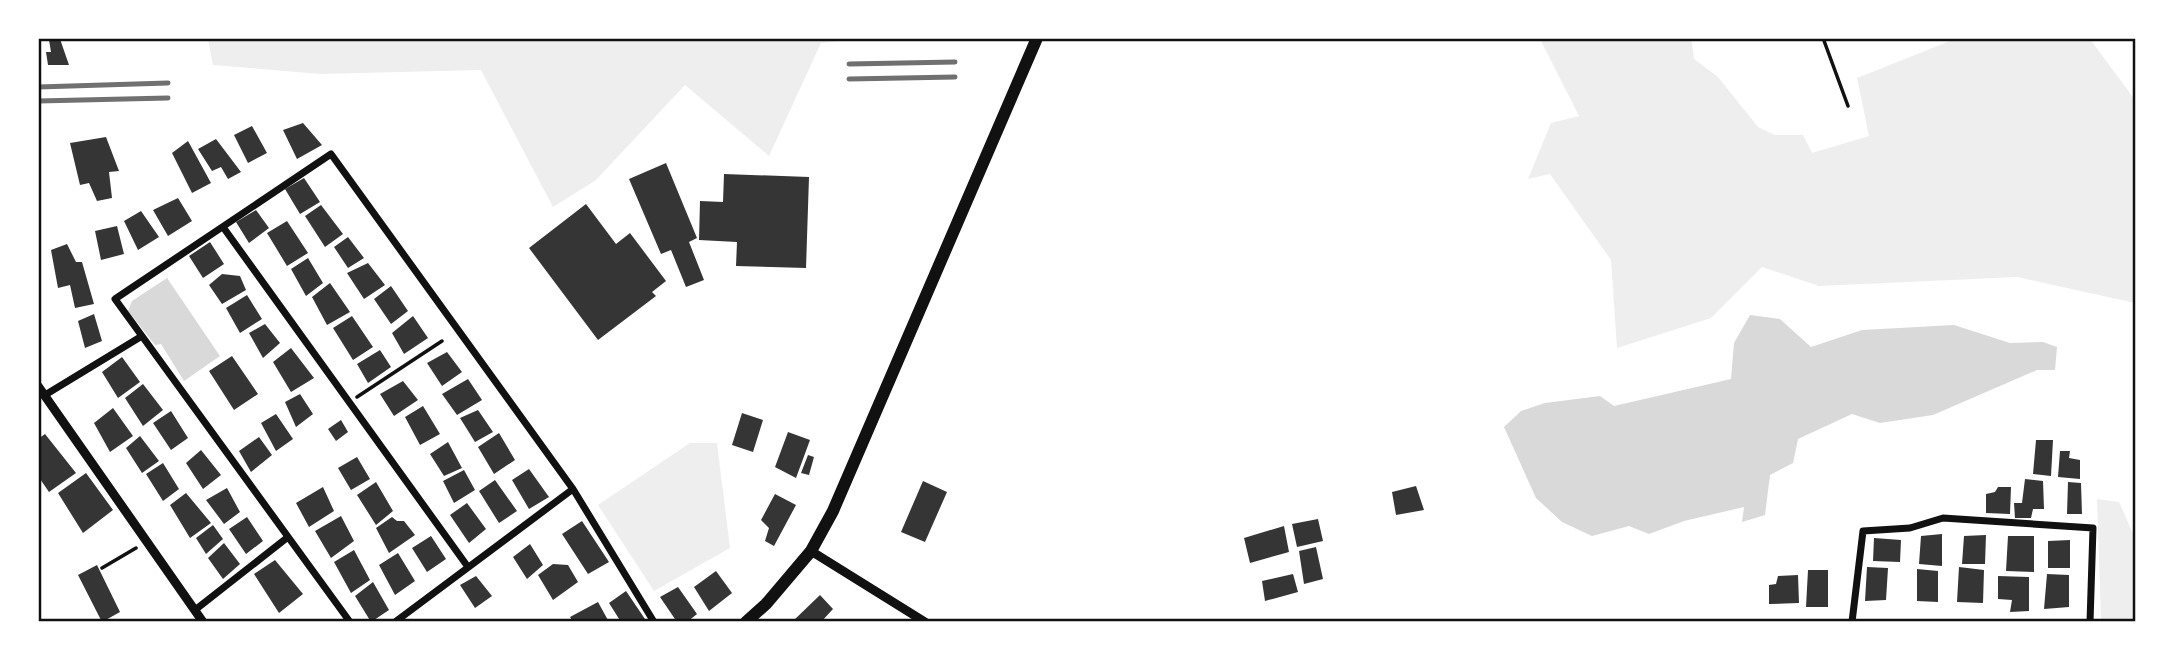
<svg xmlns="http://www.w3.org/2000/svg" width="2174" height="660" font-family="Montserrat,sans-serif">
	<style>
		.green { fill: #eee }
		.water { fill: #d9d9d9 }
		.building { fill: #353535 }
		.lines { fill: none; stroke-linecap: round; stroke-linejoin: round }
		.path { stroke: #111; stroke-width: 3.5 }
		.minor { stroke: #111; stroke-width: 7 }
		.tertiary { stroke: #111; stroke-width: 9 }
		.primary { stroke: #111; stroke-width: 12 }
		.rail { stroke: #707070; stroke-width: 5 }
		.neatline { fill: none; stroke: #111; stroke-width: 2.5 }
	</style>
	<rect width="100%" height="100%" fill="#fff"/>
	<path class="green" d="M208 39V38L860 39 821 43 769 156 685 85 596 180 553 207 481 70 321 74 213 65Z
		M1540 39H1689L1692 42 1694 59 1718 77 1758 127 1775 135H1803L1812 153 1869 136 1857 78 1955 39H2090L2135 100V303L2017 277 1819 286 1762 267 1711 318 1617 348 1611 260 1550 174 1528 179 1551 123 1579 116Z
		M690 443H717L730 548 654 591 598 505Z
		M2097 499 2119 502 2135 538V620L2101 619Z"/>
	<path class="water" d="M167 278 220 356 184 381 161 344 155 345 128 311 132 301Z
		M1750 315 1780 319 1811 347 1862 330 1954 325 2010 343 2043 342 2057 347 2055 370H2037L1933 415 1880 423 1852 414 1798 439 1793 463 1770 475 1765 515 1742 522 1744 507 1684 521 1649 534 1629 526 1592 536 1562 522 1536 498 1504 427 1521 411 1545 403 1600 396 1614 406 1731 379 1734 343Z"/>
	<path class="building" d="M60 39 69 65H48L46 52H51L49 40Z
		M303 123 322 145 297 159 283 130Z
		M252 126 267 153 248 163 234 135Z
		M106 137 119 171 109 172 112 198 97 201 89 183 80 185 70 143Z
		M216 139 241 172 228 179 221 167 212 171 198 149Z
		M188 141 211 183 192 193 172 153Z
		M666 163 697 238 689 242 704 280 686 287 671 250 661 254 629 179Z
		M724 174 809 177 806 268 736 266 737 242 699 240 700 201 723 202Z
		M304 178 320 202 300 214 285 189Z
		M178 198 192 221 168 236 153 210Z
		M586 204 616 244 630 233 666 281 652 292 656 296 598 340 529 248Z
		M321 205 343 234 325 247 305 216Z
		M256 210 269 228 249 243 236 222Z
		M141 211 159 237 138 250 124 221Z
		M287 221 308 253 287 266 267 233Z
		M117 226 124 254 101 260 95 231Z
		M348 237 364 258 348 268 334 247Z
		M210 242 224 264 203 278 189 256Z
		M67 244 76 262H82L94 304 75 308 70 285 58 288 51 250Z
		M308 258 323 283 306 296 291 269Z
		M368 263 385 285 364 299 347 273Z
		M222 274 240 276 246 290 222 304 209 285Z
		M330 283 350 312 327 325 312 297Z
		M391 286 408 311 391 324 374 299Z
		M247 295 262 319 240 333 226 308Z
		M94 314 102 341 85 348 78 321Z
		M352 316 373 347 353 360 333 328Z
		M413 316 428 338 404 354 392 333Z
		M265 324 280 343 263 358 249 333Z
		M291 348 314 378 291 392 273 362Z
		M380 350 391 367 368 383 357 364Z
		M447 352 462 372 442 386 427 363Z
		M232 356 258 394 234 410 209 371Z
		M122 357 140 382 118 398 102 372Z
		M468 379 482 400 457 415 442 394Z
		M403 381 418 400 394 416 380 394Z
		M143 384 163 410 143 426 125 398Z
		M300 394 313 414 296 427 285 402Z
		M423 406 440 434 420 445 405 417Z
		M113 408 133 436 110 452 94 423Z
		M478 410 493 432 475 442 460 418Z
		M171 411 188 438 171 450 153 423Z
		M742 413 763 420 753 452 732 445Z
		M276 414 293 439 276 451 261 423Z
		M341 420 348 432 336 441 328 429Z
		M788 432 810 440 796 478 775 467Z
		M499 433 515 460 494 474 478 447Z
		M45 434 76 473 49 492 38 476V439Z
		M140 436 159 461 142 473 126 448Z
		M259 437 272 455 251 472 239 451Z
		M2036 440H2053L2051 476 2033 474Z
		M448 442 462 468 444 476 430 454Z
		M201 450 221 475 203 489 186 463Z
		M2060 451H2070L2069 458 2080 460V479L2058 477Z
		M808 455 814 457 809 475 801 473Z
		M357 457 370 479 351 490 338 468Z
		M163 463 179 489 163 501 146 474Z
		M529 469 549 497 529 509 512 480Z
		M464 470 475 490 454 503 443 481Z
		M86 473 113 510 83 533 58 493Z
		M2025 479 2043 481 2044 509H2033L2031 518H2015L2014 503H2022Z
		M495 480 517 511 499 523 479 491Z
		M923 481 947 492 925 542 901 532Z
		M376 482 393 511 376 525 357 495Z
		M2068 482 2081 483 2082 514H2067Z
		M1416 486 1424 510 1396 515 1392 492Z
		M323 487 334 511 309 527 296 503Z
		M1998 487H2011L2010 514 1986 513V494L1995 492Z
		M227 488 240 512 224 524 206 500Z
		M186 493 211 523 190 538 170 505Z
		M775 494 796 505 774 546 765 541 769 528 761 520Z
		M467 503 486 529 469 543 450 515Z
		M341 516 354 541 331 558 315 531Z
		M247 517 263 541 246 554 229 529Z
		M392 517 397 521H404L415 535 389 553 376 528Z
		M1318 519 1323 541 1297 547 1292 524Z
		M582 521 609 562 588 574 562 534Z
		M213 525 223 539 206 554 196 538Z
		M1284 526 1289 552 1250 563 1244 538Z
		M1942 534V566L1919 564 1921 536Z
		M1986 535 1985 564H1962L1964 536Z
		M431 536 446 559 427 572 412 548Z
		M2008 536H2034V572L2006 571Z
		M1874 538 1901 540 1900 562 1873 561Z
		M2070 540V568H2048V541Z
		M224 543 240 564 223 579 208 558Z
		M530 544 543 565 527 579 513 557Z
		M1316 547 1323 579 1304 584 1299 551Z
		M354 550 370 580 351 593 334 562Z
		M398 553 415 581 395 595 379 565Z
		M275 560 303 594 279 613 254 574Z
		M553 564 568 565 578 582 553 600 538 575Z
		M97 565 120 612 102 622 78 575Z
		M1867 567 1888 568 1886 600 1865 601Z
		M1959 567 1984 570 1983 603 1957 602Z
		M1917 569 1938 571V602L1917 601Z
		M1808 570H1828V607H1806Z
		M716 571 732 593 709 611 694 587Z
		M1293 574 1298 592 1265 601 1262 581Z
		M2047 574 2069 575V607L2044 609Z
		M1798 575 1799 603 1769 604V585L1776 584 1778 576Z
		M476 576 492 596 475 608 460 585Z
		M1998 576 2029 577V611L2010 612 2012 600 1998 599Z
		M373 582 389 610 371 622 355 596Z
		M678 587 697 614 687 622H677L660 597Z
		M626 591 647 622H621L609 603Z
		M820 595 833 609 821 622H792Z
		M598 602 609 622H573L570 617Z"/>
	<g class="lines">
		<path class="path" d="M1823 38 1848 106
			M357 397 442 341
			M102 568 136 548"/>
		<path class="minor" d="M223 227 468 567
			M45 395 142 336
			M195 610 288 537
			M350 622 115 299 331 154 573 489 654 622
			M395 622 573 489
			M1852 622 1863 531 1910 528 1943 518 2093 528 2090 622"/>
		<path class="tertiary" d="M38 386 203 622
			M811 551 925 622"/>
		<path class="primary" d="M746 622 766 604 811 551 833 511 1037 38"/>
		<path class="rail" d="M849 64 955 62
			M849 79 955 77
			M38 87 168 83
			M38 101 168 98"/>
	</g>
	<rect width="2174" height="660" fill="none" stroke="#ffffff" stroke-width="80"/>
	<rect x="40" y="40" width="2094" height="580" class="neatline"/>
</svg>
